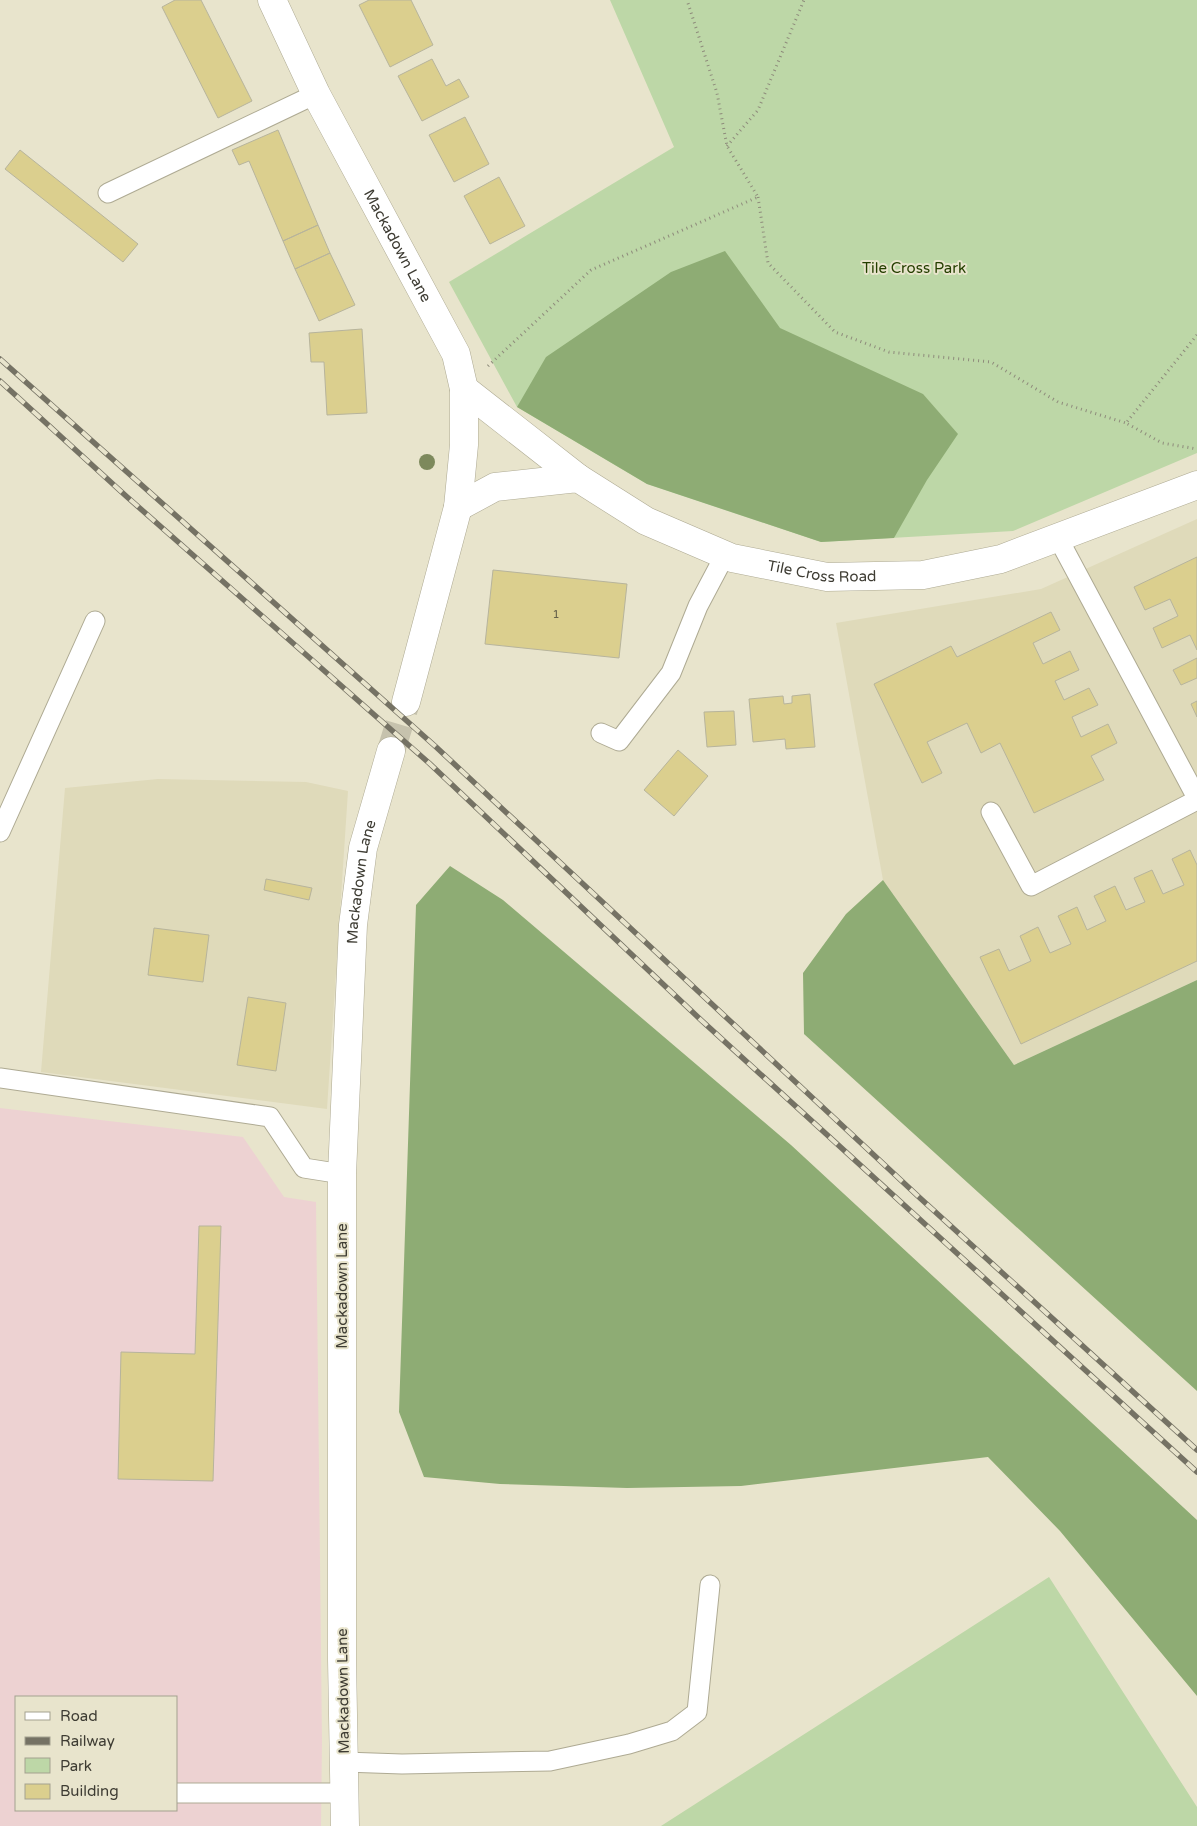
<svg xmlns="http://www.w3.org/2000/svg" width="1197" height="1826" font-family="'Varela Round',sans-serif">
	<style>
		.commercial { fill: #edd2d2; fill-rule: evenodd }
		.built { fill: #dfdaba }
		.green { fill: #bdd7a7 }
		.forest { fill: #8eac74 }
		.building { fill: #dbcf8e; stroke: #b7b49c }
		.lines { fill: none; stroke-linecap: round; stroke-linejoin: round }
		.minor-tunnel { stroke: #c6c2ad; stroke-width: 28; stroke-dasharray: 28 14; stroke-linecap: butt }
		.service-casing { stroke: #aeaa93; stroke-width: 21 }
		.minor-casing { stroke: #aeaa93; stroke-width: 29 }
		.path { stroke: #8e8b7b; stroke-width: 3; stroke-dasharray: 1 4; stroke-linecap: butt }
		.service { stroke: #fff; stroke-width: 19 }
		.minor { stroke: #fff; stroke-width: 28 }
		.rail-casing { stroke: #757264; stroke-width: 5.5 }
		.rail { stroke: #e8e4cc; stroke-width: 4; stroke-dasharray: 11; stroke-linecap: butt }
		.tree { fill: #7d895c }
		.labels { text-anchor: middle; stroke-width: 4; stroke-linejoin: round; paint-order: stroke }
		.number-label { font-size: 12px; fill: #65614a }
		.street-label { font-size: 15px; fill: #3e3c33; stroke: #e8e4cc }
		.park-label { font-size: 15px; fill: #253f00; stroke: #e8e4cc }
	</style>
	<rect width="100%" height="100%" fill="#e8e4cc"/>
	<path class="commercial" d="M0 1108 243 1137 284 1197 316 1202 322 1741 321 1826H0ZM16 1697H176V1810H16Z"/>
	<path class="built" d="M1197 519V980L1014 1065 883 880 836 623 1041 589Z
		M158 779 306 782 348 791 327 1109 41 1072 65 788Z"/>
	<path class="green" d="M610 0H1197V453L1013 531 821 542 647 484 517 407 449 282 674 147Z
		M1049 1577 1197 1807V1826H661Z"/>
	<path class="forest" d="M725 251 780 328 923 394 958 434 927 480 894 538 821 542 647 484 517 407 546 357 671 272Z
		M450 866 503 900 791 1145 1197 1520V1696L1060 1531 988 1457 741 1486 627 1488 500 1484 424 1477 399 1412 416 905Z
		M883 880 1014 1065 1197 980V1391L804 1034 803 973 846 914Z"/>
	<path class="building" d="M175 0H201L252 101 218 118 162 7Z
		M369 0H411L433 45 390 67 359 5Z
		M432 59 446 86 459 79 469 97 422 121 398 76Z
		M465 117 489 164 454 182 429 135Z
		M278 130 318 225 283 241 249 161 239 165 232 150Z
		M20 150 138 244 123 262 5 169Z
		M499 177 525 226 490 244 464 196Z
		M318 225 330 253 295 269 283 241Z
		M330 253 355 305 319 321 295 269Z
		M362 329 367 413 327 415 324 362H311L309 333Z
		M1197 557V650L1190 635 1162 648 1153 628 1178 616 1170 599 1145 610 1134 587Z
		M493 570 627 584 619 658 485 644Z
		M1051 612 1060 630 1033 643 1043 664 1070 651 1079 670 1055 681 1064 700 1089 688 1098 705 1072 717 1081 737 1108 724 1117 743 1091 756 1104 780 1034 813 1000 743 981 753 967 723 927 742 942 773 922 783 874 684 951 646 957 657Z
		M1197 658V678L1181 685 1173 670Z
		M810 694 815 747 786 749 785 739 753 742 749 699 783 696 784 704 792 703V696Z
		M1197 701V717L1191 704Z
		M734 711 736 745 707 747 704 712Z
		M678 750 708 776 674 816 644 790Z
		M1190 850 1197 865V961L1021 1044 980 957 999 949 1009 971 1031 961 1020 936 1038 927 1050 953 1071 944 1058 916 1077 907 1087 930 1106 921 1094 896 1115 886 1126 910 1145 902 1134 878 1152 870 1163 894 1184 885 1172 859Z
		M266 879 312 888 309 900 264 890Z
		M154 928 209 935 203 982 148 975Z
		M248 997 286 1003 276 1071 237 1065Z
		M199 1226H221L213 1481 118 1479 121 1352 195 1354Z"/>
	<g class="lines">
		<path class="minor-tunnel" d="M391 751 406 702"/>
		<g class="service-casing">
			<path id="service" d="M108 193 316 94
				M1058 538 1197 798
				M601 733 619 741 671 673 698 606 725 555
				M991 812 1031 886 1197 800
				M0 832 95 621
				M0 1078 270 1117 304 1168 342 1174
				M344 1762 402 1764 550 1761 629 1744 672 1731 697 1712 710 1585
				M176 1793H344"/>
		</g>
		<g class="minor-casing">
			<g id="minor">
				<path id="s1" d="M272 0 316 94 456 354 464 389V445L458 507 406 702"/>
				<path d="M464 389 578 478"/>
				<path id="s2" d="M458 507 495 487 578 478 646 521 732 558 827 577 923 575 1001 559 1197 485"/>
				<path id="s3" d="M345 1826 342 1659V1174L353 925 363 848 391 751"/>
			</g>
		</g>
		<path class="path" d="M727 146 758 110 804 0
			M758 197 768 263 835 332 889 352 991 362 1058 402 1126 423
			M1197 335 1126 423 1162 443 1197 449
			M488 366 591 270 758 197 727 146 717 93 687 0"/>
		<use href="#service" class="service"/>
		<use href="#minor" class="minor"/>
		<g class="rail-casing">
			<path id="rail" d="M0 359 435 746 920 1198 1197 1450
				M0 381 126 496 429 763 701 1020 1197 1472"/>
		</g>
		<use href="#rail" class="rail"/>
	</g>
	<circle class="tree" cx="427" cy="462" r="8"/>
	<g class="labels">
		<g class="number-label">
			<text x="556" y="618">1</text>
		</g>
		<g class="street-label">
			<text dy="5" stroke="none"><textPath href="#s1" startOffset="276">Mackadown Lane</textPath></text>
			<text dy="5" stroke="none"><textPath href="#s2" startOffset="391">Tile Cross Road</textPath></text>
			<text dy="5" stroke="none"><textPath href="#s3" startOffset="945">Mackadown Lane</textPath></text>
			<text transform="translate(342 1286) rotate(-90)" y="5">Mackadown Lane</text>
			<text transform="translate(343 1691) rotate(-91)" y="5">Mackadown Lane</text>
		</g>
		<g class="park-label">
			<text x="914" y="273">Tile Cross Park</text>
		</g>
	</g>
	<rect x="15" y="1696" width="162" height="115" fill="#e8e4cc" stroke="#a4a18f"/>
	<rect x="25" y="1712" width="25" height="8" fill="#ffffff" stroke="#a4a18f"/>
	<text x="60" y="1721" font-size="15" fill="#3e3c33">Road</text>
	<rect x="25" y="1737" width="25" height="8" fill="#757264" stroke="#a4a18f"/>
	<text x="60" y="1746" font-size="15" fill="#3e3c33">Railway</text>
	<rect x="25" y="1758" width="25" height="15" fill="#bdd7a7" stroke="#a4a18f"/>
	<text x="60" y="1771" font-size="15" fill="#3e3c33">Park</text>
	<rect x="25" y="1784" width="25" height="15" fill="#dbcf8e" stroke="#a4a18f"/>
	<text x="60" y="1796" font-size="15" fill="#3e3c33">Building</text>
</svg>
